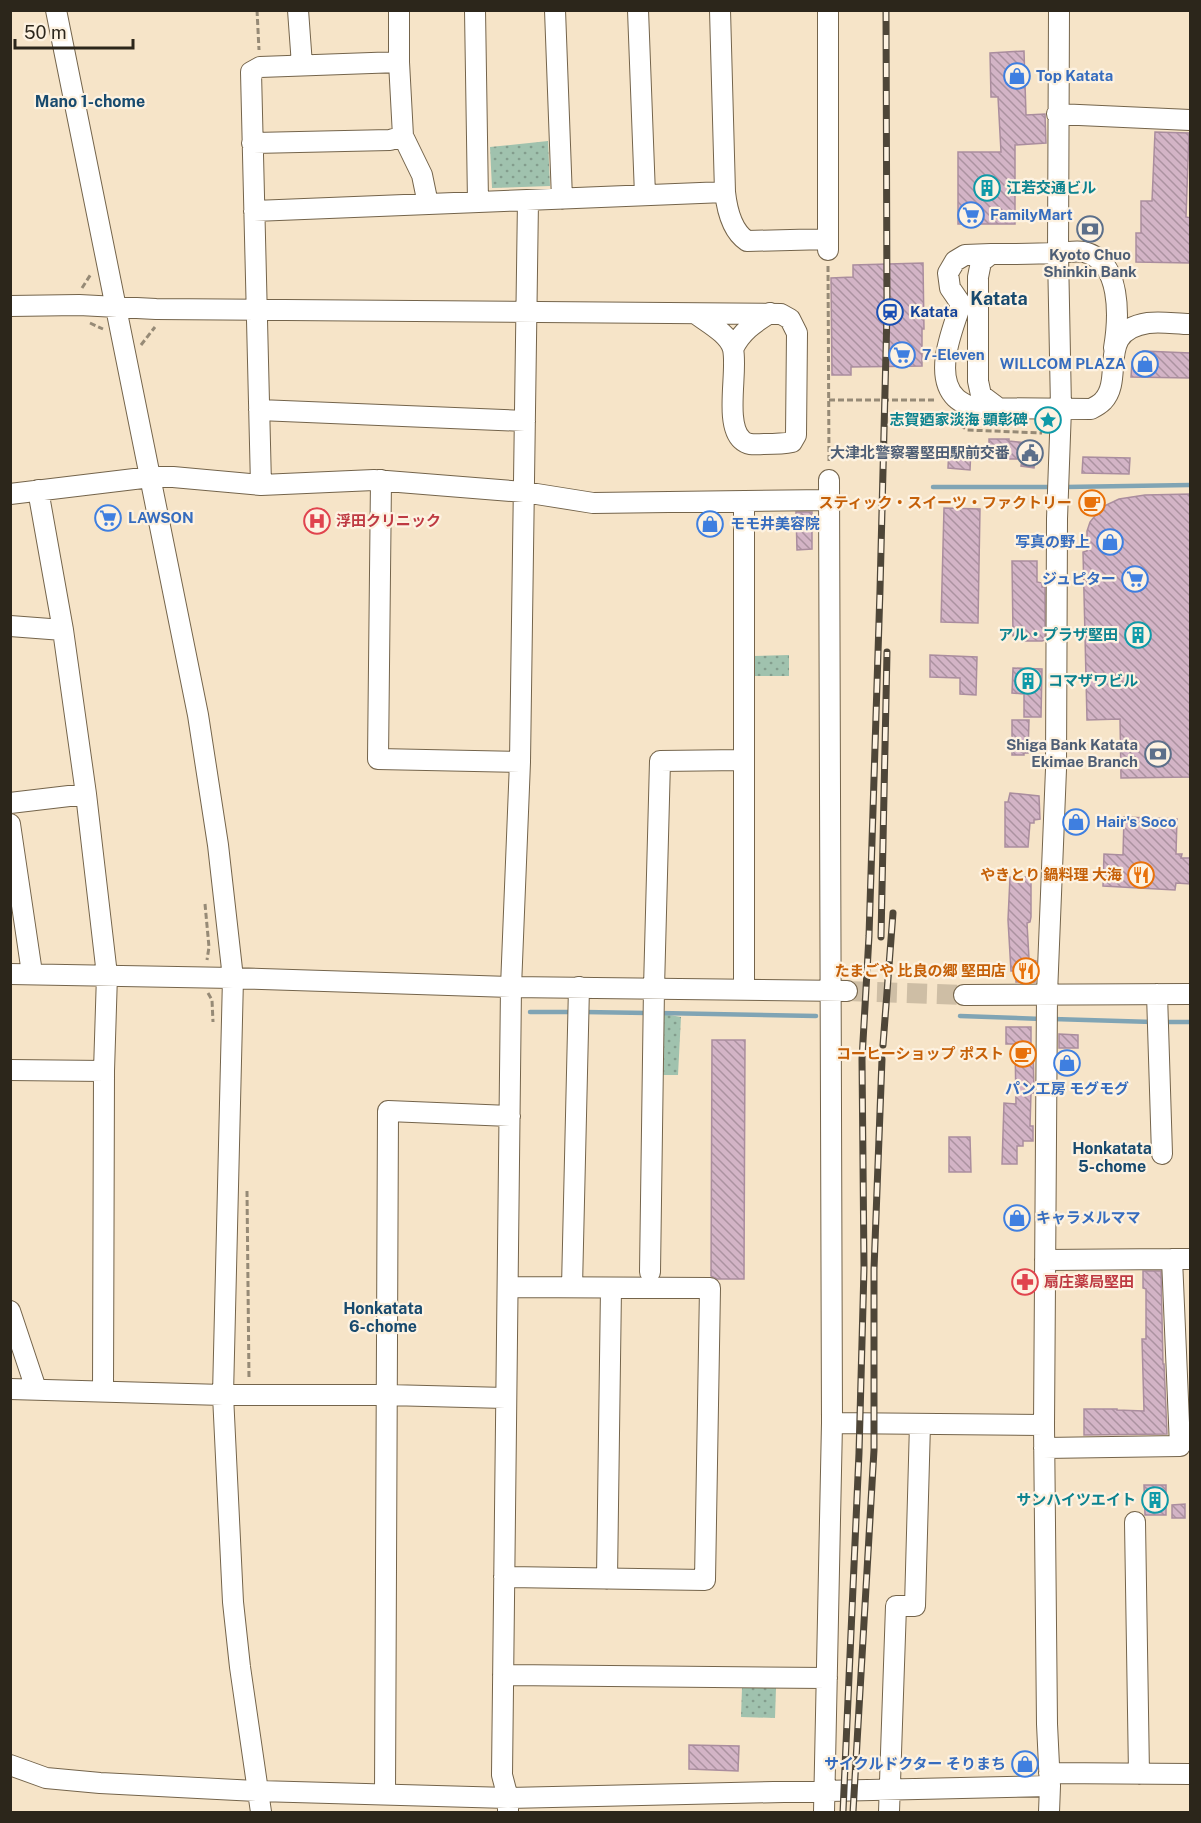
<svg xmlns="http://www.w3.org/2000/svg" width="1201" height="1823" font-family="'Public Sans','Noto Sans JP',sans-serif">
	<style>
		.grass { fill: url(#grass-dots) }
		.lines { fill: none; stroke-linecap: round; stroke-linejoin: round }
		.stream { stroke: #80a4b4; stroke-width: 4.5 }
		.building { fill: url(#building-back-hatch); stroke: #aa8d9e; stroke-width: 1.5 }
		.minor-tunnel { stroke: #cebea5; stroke-width: 20; stroke-dasharray: 20 10; stroke-linecap: butt }
		.minor-casing { stroke: #74644b; stroke-width: 22 }
		.path { stroke: #968a76; stroke-width: 3; stroke-dasharray: 6 3; stroke-linecap: butt }
		.minor { stroke: #fff; stroke-width: 20 }
		.rail-casing { stroke: #4e4638; stroke-width: 7 }
		.rail { stroke: #fdf2e1; stroke-width: 4.5; stroke-dasharray: 14; stroke-linecap: butt }
		.labels { text-anchor: middle; stroke-width: 4.5; stroke-linejoin: round; paint-order: stroke }
		.shop-label { font-size: 15px; font-weight: bold; fill: #366cbe; stroke: #fdf2e1; text-anchor: start }
		.culture-label { font-size: 15px; font-weight: bold; fill: #0d838f; stroke: #fdf2e1; text-anchor: end }
		.service-label { font-size: 15px; font-weight: bold; fill: #4e5e75; stroke: #fdf2e1; text-anchor: end }
		.transit-label { font-size: 15px; font-weight: bold; fill: #164399; stroke: #fdf2e1; text-anchor: start }
		.food-label { font-size: 15px; font-weight: bold; fill: #c56008; stroke: #fdf2e1; text-anchor: end }
		.health-label { font-size: 15px; font-weight: bold; fill: #be3a42; stroke: #fdf2e1; text-anchor: start }
		.neighbourhood-label { font-size: 16px; font-weight: bold; fill: #184a6e; stroke: #fdf2e1 }
		.quarter-label { font-size: 18px; font-weight: bold; fill: #184a6e; stroke: #fdf2e1 }
	</style>
	<defs>
		<pattern id="grass-dots" width="8" height="8" patternUnits="userSpaceOnUse" patternTransform="scale(1.5)"><rect width="8" height="8" fill="#a0c2ae"/><path d="M2 2h.1M6 6h.1" fill="none" stroke="#839d8d" stroke-width="1.8" stroke-linecap="round"/></pattern>
		<pattern id="building-back-hatch" width="6" height="6" patternUnits="userSpaceOnUse" patternTransform="scale(1.5)"><rect width="6" height="6" fill="#d3b4c6"/><path d="M-1 5l2 2M0 0l6 6M5-1l2 2" fill="none" stroke="#ab92a0"/></pattern>
	</defs>
	<rect width="100%" height="100%" fill="#f6e4c8"/>
	<path class="grass" d="M548 141 550 186 492 188 490 147Z
		M789 655V676H753V656Z
		M664 1014 681 1017 678 1075H661Z
		M742 1688H776L775 1718 741 1717Z"/>
	<g class="lines">
		<path class="stream" d="M933 487H1053
			M1065 487 1190 485
			M530 1012H572
			M584 1012 647 1013
			M659 1013 816 1016
			M960 1016 1042 1019
			M1053 1019 1153 1022
			M1164 1022H1190"/>
	</g>
	<path class="building" d="M1024 51 1026 115 1045 114 1046 143 1015 145V224H958V152H1001L998 97H991L990 53Z
		M1155 132 1189 133 1186 217 1191 218 1190 263 1136 262V233H1141V201H1152Z
		M923 263 924 329H922V366L851 367V375H832L831 278 853 277V265Z
		M1143 351 1190 353V378L1131 377 1132 362Z
		M989 439H1009V441L1037 444 1034 468 1021 466 1022 459H989Z
		M949 447 971 448 970 470 948 468Z
		M1083 457 1130 458 1129 474 1082 473Z
		M1191 494V777L1121 778 1120 719 1087 720 1083 552 1087 551V531L1090 522 1102 507 1119 499 1145 495Z
		M944 508 980 509 978 623 941 622Z
		M796 512H812V549L797 550Z
		M1012 561H1037V582L1042 583V587H1045V640L1042 641H1024V636H1013Z
		M930 655 977 657 976 695 960 694V678L930 677Z
		M1013 668 1042 669 1041 717H1024V694L1012 693Z
		M1012 720H1029L1028 753H1024V755H1012Z
		M1010 793 1039 796 1040 819 1034 820V823H1030L1028 847H1005V802H1008Z
		M1066 816H1084L1085 831H1069L1066 828Z
		M1124 817 1177 819 1176 854H1182L1181 858H1191V884L1176 883 1175 890 1103 886 1104 854 1123 855Z
		M1010 877H1031V917L1030 922 1027 923 1029 959 1036 961 1035 982H1016V971H1011L1008 920Z
		M1006 1027H1031V1048H1033L1034 1093H1031L1030 1126H1033V1141H1023V1146H1017V1164H1002L1004 1103 1016 1104 1015 1044H1006Z
		M1059 1034 1078 1035V1048H1059Z
		M712 1040H745L744 1279H717L711 1276Z
		M949 1137H970L971 1172H949Z
		M1143 1271H1161L1163 1364H1164L1167 1434 1084 1435V1409H1117V1410L1144 1411 1142 1339H1146V1289L1143 1288Z
		M1144 1485H1166V1515H1145Z
		M1185 1504V1518H1172V1505Z
		M689 1745 739 1746 738 1771 689 1769Z"/>
	<g class="lines">
		<path class="minor-tunnel" d="M847 991 964 995"/>
		<g class="minor-casing">
			<path id="minor" d="M56 10 198 715 218 845 233 978 223 1395 233 1602 240 1667 261 1812
				M298 10 302 65
				M475 10 478 202
				M555 10 562 199
				M638 10 645 195
				M720 10 725 192C727 210 732 231 747 241L828 239
				M828 10V250
				M1057 114 1190 120
				M403 136 422 175 428 204
				M252 143 390 140 403 136 399 62V10
				M254 211 725 192
				M991 254 965 255 955 261 948 273 950 288 961 304C952 330 933 376 956 398 960 402 967 405 972 408L1091 409C1095 407 1100 404 1103 401 1125 378 1095 331 1148 323 1161 321 1177 324 1190 324
				M10 306 79 305 156 309 781 314 790 319 797 333 796 435 792 442C783 444 774 444 764 444 757 444 748 446 742 440 724 424 738 371 733 349 729 334 708 323 696 314
				M733 349C741 332 754 323 770 313
				M997 407 981 395 978 381V277L981 262 991 254C1013 254 1035 254 1056 253 1065 253 1075 250 1084 252 1122 261 1119 318 1114 348
				M259 410 525 421
				M381 480 378 759 520 762
				M261 485 251 72 260 67 399 62
				M38 490 63 630 86 794 107 975 104 1071 103 1391
				M10 494 151 477H173L261 485 374 480 524 492 593 503 829 500
				M10 626 63 630
				M10 803 86 794
				M10 824 32 973
				M10 974 233 978 511 987 847 991
				M744 988V501
				M1157 994 1162 1154
				M964 995 1190 994
				M10 1070 104 1071
				M1045 1260 1172 1259
				M650 1272 654 988 660 761 742 760
				M572 1287 579 987
				M10 1311 36 1389
				M10 1389 223 1395H387L506 1398
				M832 1423 1044 1425
				M1044 1448 1180 1446 1172 1259H1190
				M1135 1522 1139 1774
				M504 1577 705 1580 710 1288 508 1287
				M607 1579 611 1288
				M503 1675 827 1678
				M10 1765 46 1778 100 1783 258 1791 508 1798 1050 1786
				M1049 1773 1190 1774
				M385 1794 388 1111 510 1116
				M508 1812V1798L502 1775 511 987 520 762 528 200
				M824 1812 832 1423 829 480
				M889 1812 896 1606H915L920 1424
				M1049 1812 1050 1786 1047 1724 1044 1425 1047 994 1056 769 1057 519 1061 408 1058 253 1059 10"/>
		</g>
		<path class="path" d="M257 10 259 50
			M828 266 829 463
			M82 288 91 274
			M90 323 103 329
			M141 345 155 327
			M829 400H935
			M946 414 967 430 1042 433
			M205 904 209 947 207 960
			M208 993 212 1000 213 1022
			M247 1191 249 1380"/>
		<use href="#minor" class="minor"/>
		<g class="rail-casing">
			<path id="rail" d="M881 937 887 652
				M883 1045 893 913
				M843 1812 859 1453 864 1268 862 1059 869 936 880 590 887 312 886 10
				M853 1812 874 1450V1269L882 1059"/>
		</g>
		<use href="#rail" class="rail"/>
	</g>
	<defs>
		<g id="shop-ring" transform="scale(1.35)"><circle r="9.5" fill="#fdf2e1" stroke="#3f7fe0" stroke-width="1.5"/><path d="M-5-2.5h2.3a2.7 3.5 0 0 1 5.4 0H5L5.5 6h-11ZM-1.5-2.5h3a1.5 2.3 0 0 0-3 0Z" fill="#3f7fe0"/></g>
		<g id="building-ring" transform="scale(1.35)"><circle r="9.5" fill="#fdf2e1" stroke="#0f9aa8" stroke-width="1.5"/><path d="M-4-6H4V6H1V3H-1V6H-4ZM-2.5-4.3h1.7v1.8h-1.7ZM.8-4.3h1.7v1.8H.8ZM-2.5-1h1.7V.8h-1.7ZM.8-1h1.7V.8H.8Z" fill="#0f9aa8"/></g>
		<g id="supermarket-ring" transform="scale(1.35)"><circle r="9.5" fill="#fdf2e1" stroke="#3f7fe0" stroke-width="1.5"/><path d="M-6-5.5h2.5l.6 2H6L4.5 2H-2.5L-4.4-4H-6ZM-1.5 3.2a1.3 1.3 0 1 0 .1 0ZM3 3.2a1.3 1.3 0 1 0 .1 0Z" fill="#3f7fe0"/></g>
		<g id="bank-ring" transform="scale(1.35)"><circle r="9.5" fill="#fdf2e1" stroke="#5c6f8a" stroke-width="1.5"/><path d="M-6-4H6V4H-6ZM0-2.3a2.3 2.3 0 1 0 0 4.6a2.3 2.3 0 1 0 0-4.6Z" fill="#5c6f8a"/></g>
		<g id="station-ring" transform="scale(1.35)"><circle r="9.5" fill="#fdf2e1" stroke="#1a4fb4" stroke-width="1.5"/><path d="M-3-6H3Q5-6 5-4V2Q5 4 3 4L4.5 6H3L1.5 4h-3L-3 6H-4.5L-3 4Q-5 4-5 2V-4Q-5-6-3-6ZM-3.5-4v3h7v-3ZM-3.5 1v1.5H-2V1ZM2 1v1.5H3.5V1Z" fill="#1a4fb4"/></g>
		<g id="sight-ring" transform="scale(1.35)"><circle r="9.5" fill="#fdf2e1" stroke="#0f9aa8" stroke-width="1.5"/><path d="M0-6L1.8-2.2L6-1.7L2.9 1.2L3.7 5.4L0 3.3L-3.7 5.4L-2.9 1.2L-6-1.7L-1.8-2.2Z" fill="#0f9aa8"/></g>
		<g id="civic-ring" transform="scale(1.35)"><circle r="9.5" fill="#fdf2e1" stroke="#5c6f8a" stroke-width="1.5"/><path d="M-.6-6.5H3V-4.5H.6V-3L4-1V1h2V6H-6V1h2V-1L-.6-3ZM-1.2 2.5V6h2.4V2.5Z" fill="#5c6f8a"/></g>
		<g id="cafe-ring" transform="scale(1.35)"><circle r="9.5" fill="#fdf2e1" stroke="#e8710a" stroke-width="1.5"/><path d="M-5.5-4.5H6V0H3Q3 3.5 0 3.5H-2.5Q-5.5 3.5-5.5 0ZM3-3.2v2h1.7v-2ZM-6 4.5H4V6H-6Z" fill="#e8710a"/></g>
		<g id="hospital-ring" transform="scale(1.35)"><circle r="9.5" fill="#fdf2e1" stroke="#e0444e" stroke-width="1.5"/><path d="M-5-5h3v3.5h4V-5h3V5h-3V1.5h-4V5h-3Z" fill="#e0444e"/></g>
		<g id="restaurant-ring" transform="scale(1.35)"><circle r="9.5" fill="#fdf2e1" stroke="#e8710a" stroke-width="1.5"/><path d="M-5-6h1v4h1v-4h1v4h1v-4h1v5L-1.5 .5V6h-2V.5L-5-1ZM5-6V6H3V1.5H1.5Q1.5-4 5-6Z" fill="#e8710a"/></g>
		<g id="pharmacy-ring" transform="scale(1.35)"><circle r="9.5" fill="#fdf2e1" stroke="#e0444e" stroke-width="1.5"/><path d="M-2-6h4v4h4v4h-4v4h-4v-4h-4v-4h4Z" fill="#e0444e"/></g>
	</defs>
	<g fill-rule="evenodd">
		<use href="#shop-ring" x="1017" y="76"/>
		<use href="#building-ring" x="987" y="188"/>
		<use href="#supermarket-ring" x="971" y="215"/>
		<use href="#bank-ring" x="1090" y="229"/>
		<use href="#station-ring" x="890" y="312"/>
		<use href="#supermarket-ring" x="902" y="355"/>
		<use href="#shop-ring" x="1145" y="364"/>
		<use href="#sight-ring" x="1048" y="420"/>
		<use href="#civic-ring" x="1030" y="453"/>
		<use href="#cafe-ring" x="1092" y="503"/>
		<use href="#supermarket-ring" x="108" y="518"/>
		<use href="#hospital-ring" x="317" y="521"/>
		<use href="#shop-ring" x="710" y="524"/>
		<use href="#shop-ring" x="1110" y="542"/>
		<use href="#supermarket-ring" x="1135" y="579"/>
		<use href="#building-ring" x="1138" y="635"/>
		<use href="#building-ring" x="1028" y="681"/>
		<use href="#bank-ring" x="1158" y="754"/>
		<use href="#shop-ring" x="1076" y="822"/>
		<use href="#restaurant-ring" x="1141" y="875"/>
		<use href="#restaurant-ring" x="1026" y="971"/>
		<use href="#cafe-ring" x="1023" y="1054"/>
		<use href="#shop-ring" x="1067" y="1063"/>
		<use href="#shop-ring" x="1017" y="1218"/>
		<use href="#pharmacy-ring" x="1025" y="1282"/>
		<use href="#building-ring" x="1155" y="1500"/>
		<use href="#shop-ring" x="1025" y="1764"/>
	</g>
	<g class="labels">
		<g class="shop-label">
			<text x="1036" y="81">Top Katata</text>
			<text x="990" y="220">FamilyMart</text>
			<text x="922" y="360">7-Eleven</text>
			<text x="1126" y="369" text-anchor="end">WILLCOM PLAZA</text>
			<text x="128" y="523">LAWSON</text>
			<text x="730" y="529">モモ井美容院</text>
			<text x="1090" y="547" text-anchor="end">写真の野上</text>
			<text x="1116" y="584" text-anchor="end">ジュピター</text>
			<text x="1096" y="827">Hair's Soco</text>
			<text x="1067" y="1094" text-anchor="middle">パン工房 モグモグ</text>
			<text x="1036" y="1223">キャラメルママ</text>
			<text x="1006" y="1769" text-anchor="end">サイクルドクター そりまち</text>
		</g>
		<g class="culture-label">
			<text x="1006" y="193" text-anchor="start">江若交通ビル</text>
			<text x="1028" y="425">志賀廼家淡海 顕彰碑</text>
			<text x="1118" y="640">アル・プラザ堅田</text>
			<text x="1048" y="686" text-anchor="start">コマザワビル</text>
			<text x="1136" y="1505">サンハイツエイト</text>
		</g>
		<g class="service-label">
			<text x="1090" y="260" text-anchor="middle">Kyoto Chuo<tspan x="1090" dy="17">Shinkin Bank</tspan></text>
			<text x="1010" y="458">大津北警察署堅田駅前交番</text>
			<text x="1138" y="750">Shiga Bank Katata<tspan x="1138" dy="17">Ekimae Branch</tspan></text>
		</g>
		<g class="transit-label">
			<text x="910" y="317">Katata</text>
		</g>
		<g class="food-label">
			<text x="1072" y="508">スティック・スイーツ・ファクトリー</text>
			<text x="1122" y="880">やきとり 鍋料理 大海</text>
			<text x="1006" y="976">たまごや 比良の郷 堅田店</text>
			<text x="1004" y="1059">コーヒーショップ ポスト</text>
		</g>
		<g class="health-label">
			<text x="336" y="526">浮田クリニック</text>
			<text x="1044" y="1287">扇庄薬局堅田</text>
		</g>
		<g class="neighbourhood-label">
			<text x="90" y="107">Mano 1-chome</text>
			<text x="1112" y="1154">Honkatata<tspan x="1112" dy="18">5-chome</tspan></text>
			<text x="383" y="1314">Honkatata<tspan x="383" dy="18">6-chome</tspan></text>
		</g>
		<g class="quarter-label">
			<text x="999" y="305">Katata</text>
		</g>
	</g>
	<rect width="1201" height="1823" fill="none" stroke="#2c261b" stroke-width="24"/>
	<path d="M15 39v9h118v-9" fill="none" stroke="#2c261b" stroke-width="3"/>
	<text x="24" y="39" font-size="18" fill="#2c261b" stroke="#fdf2e1" stroke-width="4.5" paint-order="stroke">50 m</text>
</svg>
